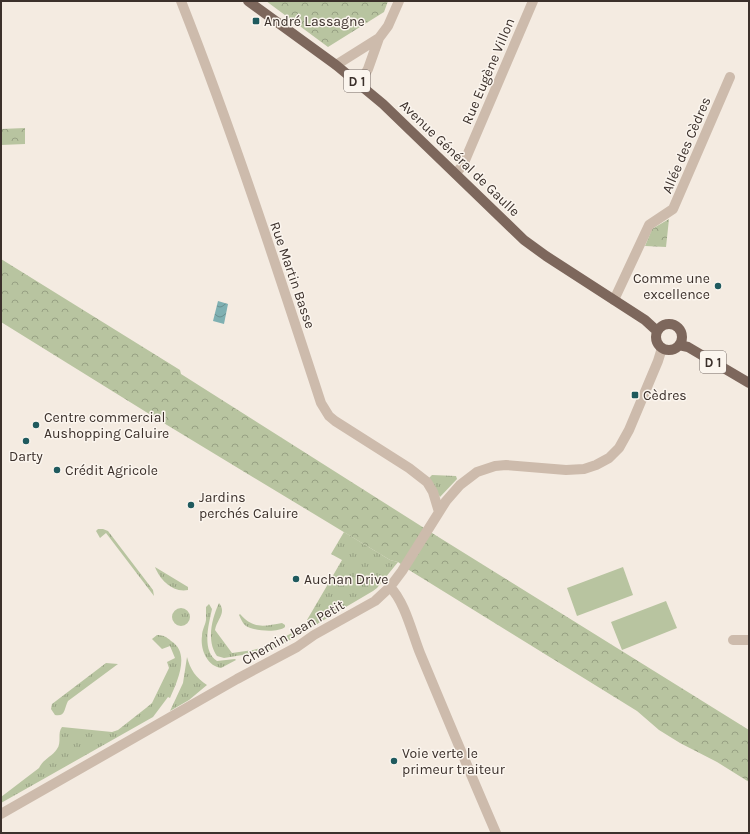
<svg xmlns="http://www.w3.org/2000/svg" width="750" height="834" font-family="Karla,sans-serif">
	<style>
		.grass { fill: url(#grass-tufts) }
		.forest { fill: url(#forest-crowns) }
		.garden { fill: #b8c4a0 }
		.water { fill: url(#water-waves) }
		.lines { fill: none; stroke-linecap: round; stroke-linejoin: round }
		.street { stroke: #cdbbac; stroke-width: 10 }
		.primary { stroke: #7d675c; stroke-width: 10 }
		.poi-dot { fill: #1f5a5e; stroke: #fbf5ee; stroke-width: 1.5 }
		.labels { text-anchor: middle; stroke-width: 3; stroke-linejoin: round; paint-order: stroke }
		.shield { fill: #fbf5ee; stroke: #756b66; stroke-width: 1 }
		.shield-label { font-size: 13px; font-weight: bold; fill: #3b302b }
		.poi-label { font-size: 14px; fill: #3b302b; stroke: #fbf5ee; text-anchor: start }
		.street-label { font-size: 14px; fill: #3b302b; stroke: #fbf5ee }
	</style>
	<defs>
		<pattern id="grass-tufts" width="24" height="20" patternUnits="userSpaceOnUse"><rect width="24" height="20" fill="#b8c4a0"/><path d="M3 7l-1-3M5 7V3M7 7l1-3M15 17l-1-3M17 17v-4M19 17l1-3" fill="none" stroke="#97a083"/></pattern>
		<pattern id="forest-crowns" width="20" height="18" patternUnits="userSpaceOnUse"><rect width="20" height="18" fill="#b8c4a0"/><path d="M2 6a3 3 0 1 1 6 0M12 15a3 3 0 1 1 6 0" fill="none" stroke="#97a083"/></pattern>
		<pattern id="water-waves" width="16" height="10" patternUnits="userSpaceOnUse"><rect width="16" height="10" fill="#7fb0b2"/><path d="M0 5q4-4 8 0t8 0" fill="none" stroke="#699091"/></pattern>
	</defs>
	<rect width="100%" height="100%" fill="#f4ebe1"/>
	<path class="grass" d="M432 475 456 476 457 479 440 497 429 478Z
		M98 529H103L108 531 153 590 154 596 106 533 100 538 96 531Z
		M344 532 390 560 398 562 377 588 373 591 278 647 266 651 224 658 217 656C206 641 212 618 219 603 227 613 217 619 215 630L232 653 253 650 268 646 310 623 307 620 342 560 331 554Z
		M155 567 188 587V590C173 593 160 580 155 567Z
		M209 604 212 609C209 624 201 650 217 661L235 659 236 660 221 668C207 666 200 649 202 636 202 630 205 626 206 620 206 616 206 612 206 607Z
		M172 617a9 9 0 1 1 18 0a9 9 0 1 1-18 0Z
		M240 614C254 630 265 626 282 623L285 625V627C278 633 254 631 246 626 243 624 241 619 239 615Z
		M157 635C163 635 167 637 171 641 191 653 177 682 170 698L168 697 153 717 1 803V797L39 768C44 758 52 757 57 749 62 742 57 733 62 727L112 732 118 730 146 708 152 703 169 668 167 662 175 658 170 646 162 649 152 639Z
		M187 657C190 669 196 678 207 685L189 700 170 711 183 683Z
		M106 663 118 664 68 701C64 708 66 717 55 715L51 709 52 704Z"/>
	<path class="forest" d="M266 1H388L384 12 328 47Z
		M25 128V144L1 145V129Z
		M669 219 666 247 645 246 652 229Z
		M1 259 180 370 181 374 432 533 749 730V782L717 762 680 743 659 730 637 711 409 570 398 562 390 560 167 425 1 322Z"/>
	<path class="garden" d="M623 567 633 595 577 616 567 588Z
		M666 601 677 628 622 650 611 622Z"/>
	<path class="water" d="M218 301 228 304 224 324 213 321Z"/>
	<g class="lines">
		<path class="street" d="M181 1C233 133 277 268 321 403L329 416 335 421 409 468 427 482 433 492 439 512
			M336 65 379 38
			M360 83 368 69 379 38 388 26 399 1
			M456 173 463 165 533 1
			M614 300 649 225 673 209 730 77
			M390 587C405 602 412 633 420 653 445 713 470 773 496 833
			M733 640H749
			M1 814 237 679 297 647 314 635 375 601 390 587 402 571 446 501 460 485 477 472 495 466 506 465 566 470 584 469 596 465 609 458 619 448 629 430 658 361 662 348"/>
		<path class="primary" d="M248 1 336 65 383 104 524 240 546 256 645 320 657 331
			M656 337a13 13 0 1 1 26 0a13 13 0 1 1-26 0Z
			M679 345 688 347 749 383"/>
	</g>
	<g class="poi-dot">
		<rect x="252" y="17" width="8" height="8" rx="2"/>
		<circle cx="718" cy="286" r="4"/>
		<rect x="631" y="391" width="8" height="8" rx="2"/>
		<circle cx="36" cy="425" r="4"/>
		<circle cx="26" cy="441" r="4"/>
		<circle cx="57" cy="470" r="4"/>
		<circle cx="191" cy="505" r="4"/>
		<circle cx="296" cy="579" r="4"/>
		<circle cx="394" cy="761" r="4"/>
	</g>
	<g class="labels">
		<g class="shield">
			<rect x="344" y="70" width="26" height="22" rx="3"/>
			<rect x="700" y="351" width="26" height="22" rx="3"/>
		</g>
		<g class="shield-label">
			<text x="357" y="86">D 1</text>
			<text x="713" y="367">D 1</text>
		</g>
		<g class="poi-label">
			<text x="264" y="26">André Lassagne</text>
			<text x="710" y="283" text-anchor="end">Comme une<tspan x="710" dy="16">excellence</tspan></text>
			<text x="643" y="400">Cèdres</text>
			<text x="44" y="422">Centre commercial<tspan x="44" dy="16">Aushopping Caluire</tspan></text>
			<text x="26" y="461" text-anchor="middle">Darty</text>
			<text x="65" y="475">Crédit Agricole</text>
			<text x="199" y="502">Jardins<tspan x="199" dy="16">perchés Caluire</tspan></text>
			<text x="304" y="584">Auchan Drive</text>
			<text x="402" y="758">Voie verte le<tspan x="402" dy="16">primeur traiteur</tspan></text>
		</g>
		<g class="street-label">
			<text transform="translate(488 71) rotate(-67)" y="5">Rue Eugène Villon</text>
			<text transform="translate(686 145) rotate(-67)" y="5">Allée des Cèdres</text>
			<text transform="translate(460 158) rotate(44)" y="5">Avenue Général de Gaulle</text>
			<text transform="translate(293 275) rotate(71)" y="5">Rue Martin Basse</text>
			<text transform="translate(293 632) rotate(-30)" y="5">Chemin Jean Petit</text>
		</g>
	</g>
	<rect width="750" height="834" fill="none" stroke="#3b302b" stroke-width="4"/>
</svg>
